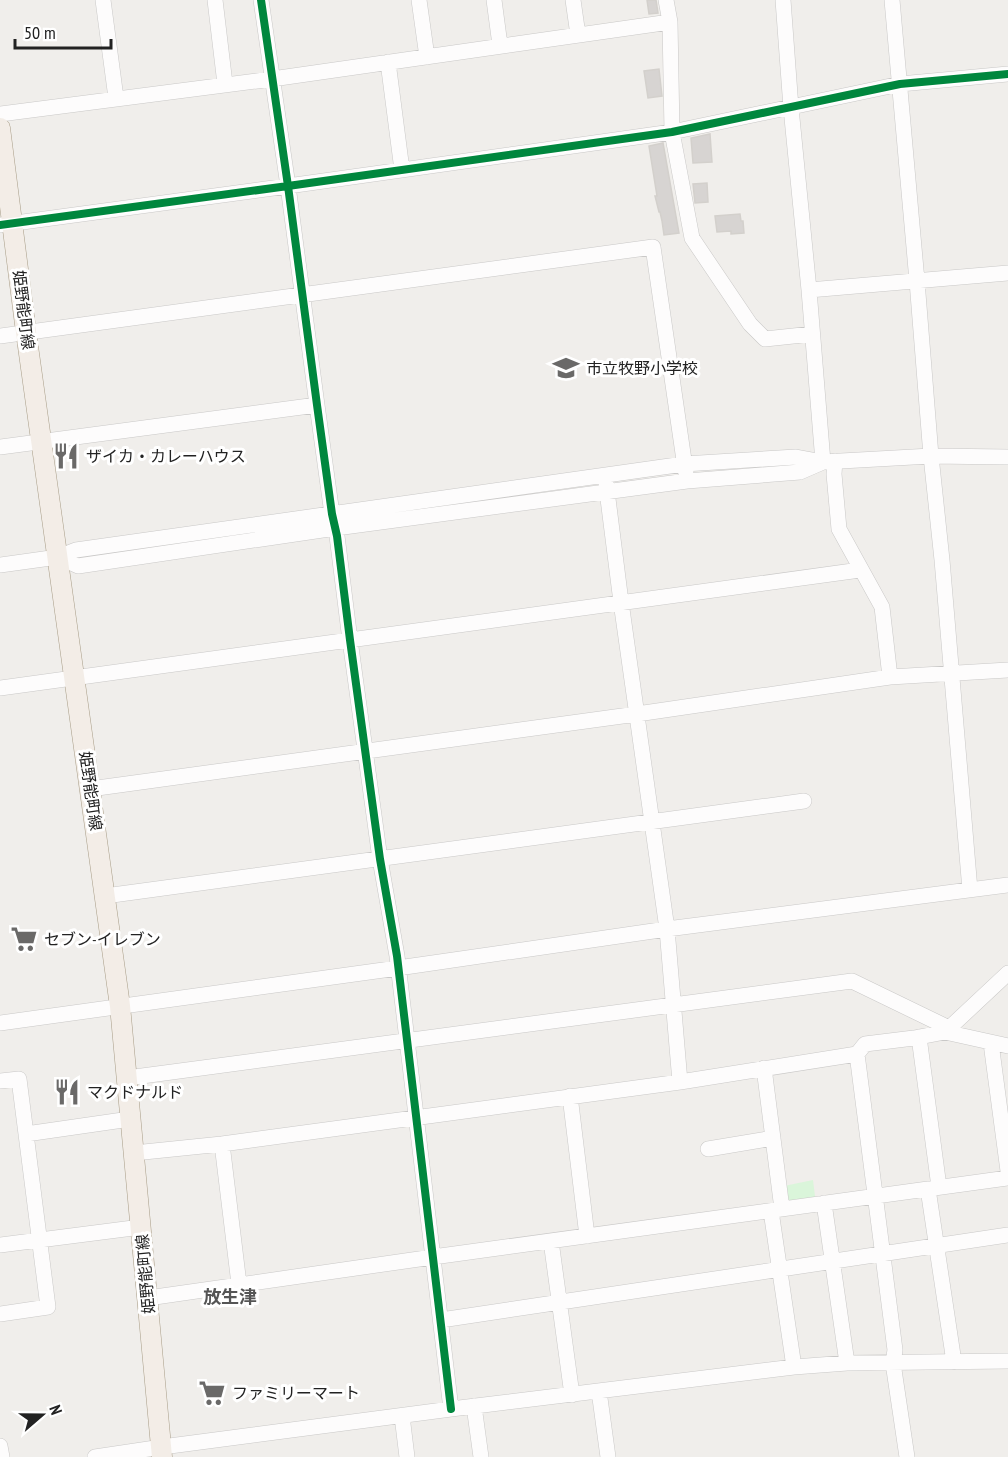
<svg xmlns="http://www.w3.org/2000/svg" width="1008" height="1457" font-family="'PT Sans Narrow','Noto Sans JP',sans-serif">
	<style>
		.park { fill: #daf5da }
		.building { fill: #d7d4d2; stroke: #d3d0cc; stroke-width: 1.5 }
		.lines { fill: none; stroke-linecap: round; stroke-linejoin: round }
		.minor-casing { stroke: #c9c8c7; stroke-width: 16 }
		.major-casing { stroke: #a79c86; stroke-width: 21 }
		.minor { stroke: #fdfcfc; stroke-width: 15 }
		.major { stroke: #f3ede7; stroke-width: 20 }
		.cycleway-casing { stroke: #fff; stroke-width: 11 }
		.cycleway { stroke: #00873e; stroke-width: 8 }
		.labels { text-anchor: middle; stroke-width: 6; stroke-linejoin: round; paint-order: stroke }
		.street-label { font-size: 16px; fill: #222; stroke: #fff }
		.poi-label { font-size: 16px; fill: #222; stroke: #fff; text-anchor: start }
		.neighbourhood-label { font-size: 18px; font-weight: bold; fill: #555; stroke: #fff }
	</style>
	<rect width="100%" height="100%" fill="#f0eeeb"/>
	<path class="park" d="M813 1180 816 1204 782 1209 779 1187Z"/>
	<path class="building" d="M647 0H656L658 13 649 14Z
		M659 69 662 96 648 98 644 71Z
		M710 134 712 162 693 163 691 138Z
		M663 143 679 233 664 235 662 221 660 212H659L655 196H657L649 146Z
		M707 183 708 202 695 203 693 184Z
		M740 214 741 221H743L744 233 731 234V231L717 232 715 216Z"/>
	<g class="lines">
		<g class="minor-casing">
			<path id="minor" d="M103 0 116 98
				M215 0 225 84
				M261 0 288 186 317 405 332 514 337 536 350 640 380 859 397 956 451 1409
				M419 0 427 57
				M494 0 500 45
				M573 0 578 35
				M666 0 670 22 672 132 692 238 750 324 765 339 812 334
				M783 0 791 108 809 290 823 462
				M892 0 917 281 931 456 942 560 970 890
				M388 62 402 170
				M0 114 272 79 670 22
				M0 225 288 186 672 132 900 84 1008 74
				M809 290 1008 273
				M0 336 653 247 687 481
				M0 447 317 405
				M835 461 834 474 839 529 882 607 890 677
				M606 483 621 602 667 929 680 1082
				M58 557 78 566 336 528 687 481 800 472 823 462
				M0 565 58 557 76 550 684 464 796 457 823 462 931 456 1008 457
				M0 688 860 570
				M90 789 637 714 890 677 1008 670
				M105 896 804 801
				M0 1023 398 968 667 929 1008 885
				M945 1032 1008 973
				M919 1037 939 1187
				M991 1043 1008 1171
				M857 1054 895 1350 893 1363 907 1457
				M764 1068 782 1209
				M127 1078 852 981 949 1028
				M0 1081 19 1079 26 1134 130 1119
				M570 1096 587 1236
				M222 1144 239 1284
				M708 1149 773 1138
				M134 1153 222 1144 680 1082 857 1054 865 1044 914 1038 945 1032 1008 1046
				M928 1189 954 1362
				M824 1203 847 1363
				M771 1211 794 1367
				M551 1241 572 1395
				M0 1245 141 1227
				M148 1298 433 1257 1008 1178
				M0 1314 48 1307 26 1134
				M441 1320 1008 1235
				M599 1391 608 1457
				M474 1406 481 1457
				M402 1416 407 1457
				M0 1446 2 1457
				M95 1457 162 1447 451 1409 794 1367 847 1363 1008 1361"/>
		</g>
		<g class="major-casing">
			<path id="major" d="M0 128 26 332 120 1006 162 1457"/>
		</g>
		<use href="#minor" class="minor"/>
		<use href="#major" class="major"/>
		<g class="cycleway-casing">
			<path id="cycleway" d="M261 0 288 186 317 405 332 514 337 536 350 640 380 859 397 956 451 1409
				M0 225 288 186 672 132 900 84 1008 74"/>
		</g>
		<use href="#cycleway" class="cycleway"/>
	</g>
	<defs>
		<g id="school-bare" transform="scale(2.07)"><path d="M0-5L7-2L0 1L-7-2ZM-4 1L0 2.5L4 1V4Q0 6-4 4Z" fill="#6a6968" stroke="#fff" stroke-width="2.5" paint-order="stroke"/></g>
		<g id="restaurant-bare" transform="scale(2.07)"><path d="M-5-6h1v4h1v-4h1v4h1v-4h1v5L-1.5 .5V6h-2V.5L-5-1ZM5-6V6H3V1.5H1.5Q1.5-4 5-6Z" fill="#6a6968" stroke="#fff" stroke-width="2.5" paint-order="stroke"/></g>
		<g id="supermarket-bare" transform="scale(2.07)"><path d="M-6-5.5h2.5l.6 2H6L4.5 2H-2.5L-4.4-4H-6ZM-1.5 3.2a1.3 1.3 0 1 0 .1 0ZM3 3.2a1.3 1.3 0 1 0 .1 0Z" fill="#6a6968" stroke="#fff" stroke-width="2.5" paint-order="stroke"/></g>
	</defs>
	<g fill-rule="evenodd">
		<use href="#school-bare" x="566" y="368"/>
		<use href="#restaurant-bare" x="66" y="456"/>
		<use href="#supermarket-bare" x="24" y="939"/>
		<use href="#restaurant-bare" x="67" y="1092"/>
		<use href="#supermarket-bare" x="212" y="1393"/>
	</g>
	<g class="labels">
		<g class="street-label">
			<text transform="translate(24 310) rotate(83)" y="6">姫野能町線</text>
			<text transform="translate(91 791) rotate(82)" y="6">姫野能町線</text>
			<text transform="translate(145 1274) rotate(-95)" y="6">姫野能町線</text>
		</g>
		<g class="poi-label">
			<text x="586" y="374">市立牧野小学校</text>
			<text x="86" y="462">ザイカ・カレーハウス</text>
			<text x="44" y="945">セブン-イレブン</text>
			<text x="87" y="1098">マクドナルド</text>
			<text x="232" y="1399">ファミリーマート</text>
		</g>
		<g class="neighbourhood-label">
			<text x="230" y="1303">放生津</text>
		</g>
	</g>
	<g transform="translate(42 1415) rotate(70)" stroke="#ffffff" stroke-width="4.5" paint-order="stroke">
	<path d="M0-4.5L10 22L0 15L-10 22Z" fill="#222222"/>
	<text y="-9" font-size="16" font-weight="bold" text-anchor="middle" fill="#222222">N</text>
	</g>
	<path d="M15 39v9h96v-9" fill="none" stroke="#222222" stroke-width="3"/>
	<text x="24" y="39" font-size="18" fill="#222222" stroke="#ffffff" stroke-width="4.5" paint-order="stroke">50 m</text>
</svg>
